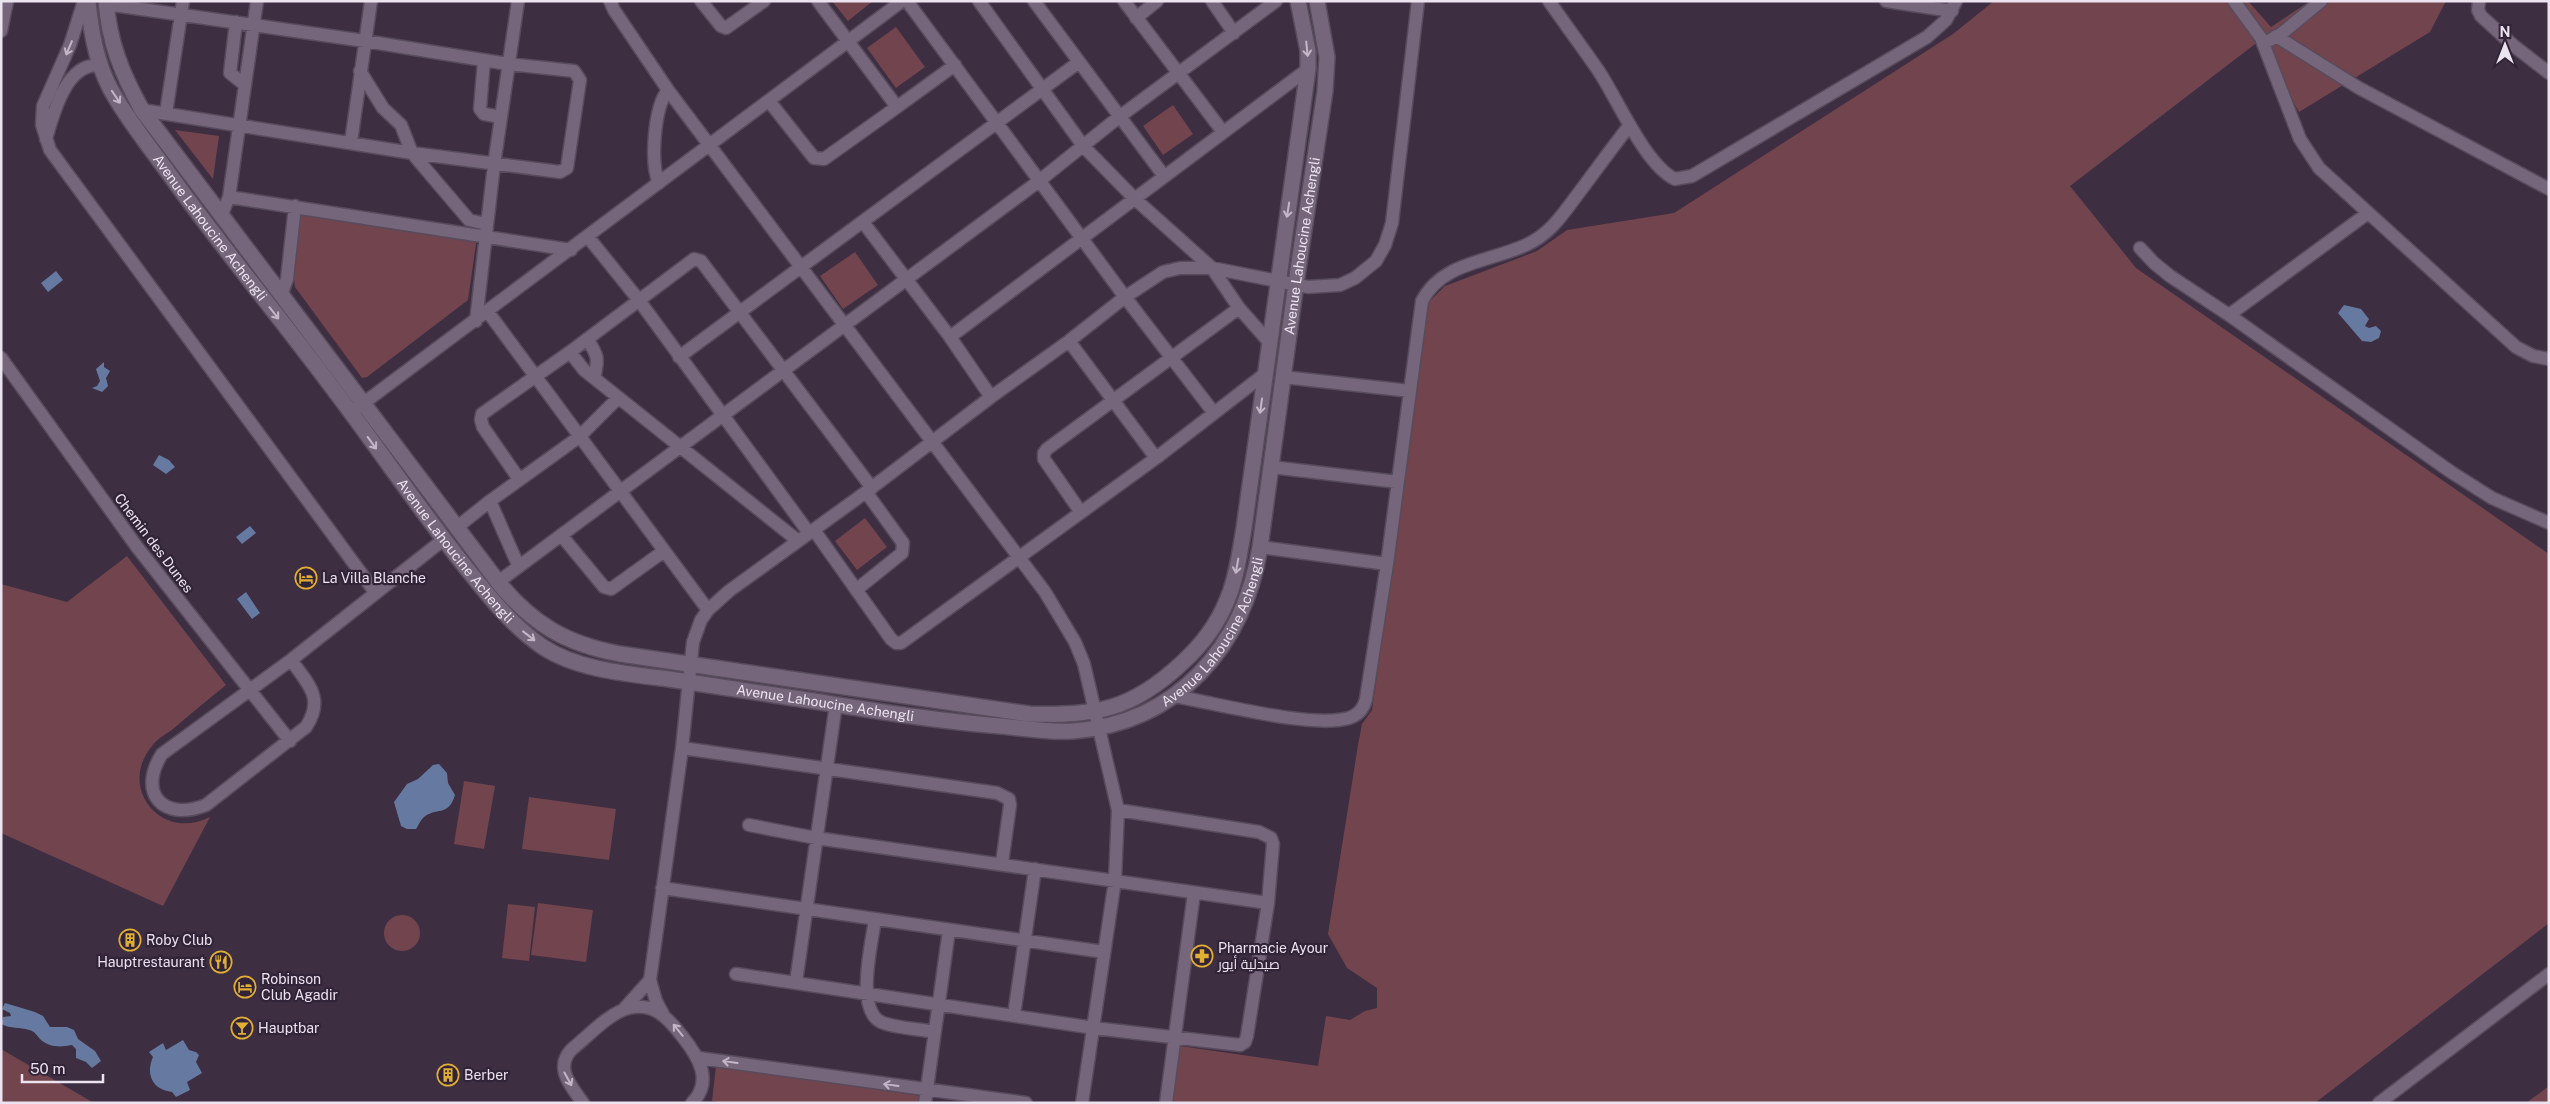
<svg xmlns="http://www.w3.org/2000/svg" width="2550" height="1104" font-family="'Public Sans',Cairo,sans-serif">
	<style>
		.green { fill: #72444d }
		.water { fill: #6679a1 }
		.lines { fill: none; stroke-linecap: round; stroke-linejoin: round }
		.minor-casing { stroke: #574b5c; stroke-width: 15 }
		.tertiary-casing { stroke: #574b5c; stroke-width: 18 }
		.minor { stroke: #76667c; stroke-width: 12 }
		.tertiary { stroke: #76667c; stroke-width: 15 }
		.oneway { stroke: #c3b7c7 }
		.labels { text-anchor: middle; stroke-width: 4.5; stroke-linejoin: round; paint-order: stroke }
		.street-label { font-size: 14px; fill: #ece3f0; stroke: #322438 }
		.poi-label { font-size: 14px; fill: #ece3f0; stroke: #322438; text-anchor: start }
	</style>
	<rect width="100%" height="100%" fill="#3d2e42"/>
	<path class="green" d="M832 1H873L848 21Z
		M1994 1H2248L2271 27 2310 1H2446L2430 32 2299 112 2259 41 2070 186 2136 268 2549 554V923L2315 1103H1170L1180 1046 1318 1066 1326 1016 1350 1020 1365 1011 1377 1008V988L1347 968 1328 934 1358 745 1362 724 1372 710 1429 302 1445 286 1537 251 1567 230 1674 213 1953 34Z
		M896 27 925 67 896 88 867 48Z
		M1173 105 1193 134 1163 155 1143 126Z
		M175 130 219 136 213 179Z
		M301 213 477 237 468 300 367 377 362 378 295 287 292 261Z
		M855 252 878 285 843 309 820 276Z
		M865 518 887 547 857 570 835 541Z
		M127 556 226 685C208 700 190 714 173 729 166 734 157 739 152 746 117 788 162 842 210 817L163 906 1 833V584L67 602Z
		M464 781 495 786 484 849 454 844Z
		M529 797 616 809 609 860 522 849Z
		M538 903 593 910 586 962 531 955Z
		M508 904 535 907 529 961 502 958Z
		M384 933a18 18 0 1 1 36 0a18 18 0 1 1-36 0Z
		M1 1049 94 1103H1Z
		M716 1066 922 1096 921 1103H726L712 1101Z
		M2549 1086V1103H2526Z"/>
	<path class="water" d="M56 271 63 280 48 292 41 283Z
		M2344 305 2361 309 2369 319 2365 326 2369 328 2376 326 2381 331 2379 338 2371 342 2362 341 2338 313Z
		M104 362V367L110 371 106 378 108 386 102 392 92 388 97 386 100 381 96 369Z
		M159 455 169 460 175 467 166 474 153 465Z
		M250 526 256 533 242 544 236 537Z
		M246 592 260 613 252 619 237 599Z
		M439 764 447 773 448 783 455 795C448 818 436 806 423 818 420 821 418 826 416 829H407L401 826 394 802 407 784 418 779 433 765Z
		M5 1003 35 1012 43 1016 50 1027H67L74 1030 78 1039 95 1051 101 1061 92 1068 86 1062 76 1058V1049L72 1045C61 1047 51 1048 41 1040 37 1036 35 1031 29 1030 20 1027 11 1029 1 1024L3 1017 11 1016 10 1013 2 1009Z
		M183 1040 189 1050 196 1052 199 1055 196 1062 202 1073 187 1082 190 1090 176 1097 172 1092C153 1090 145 1075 153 1057L149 1052 163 1043 166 1050Z"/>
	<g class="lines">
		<g class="minor-casing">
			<path id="minor" d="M84 1 70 45 43 106 42 125 50 150 375 592
				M610 1 614 10 668 90 1045 592 1075 642 1084 664 1118 810 1115 880 1082 1103
				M701 1 721 26 726 28 764 1
				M818 1 897 107 955 65
				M907 1 1125 297 1214 413
				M979 1 1084 147 1135 199 1212 268 1239 308 1269 342
				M1034 1 1164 176
				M1124 1 1223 132
				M1212 1 1234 33
				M1549 1C1565 24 1582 47 1598 70 1617 98 1645 165 1675 179L1692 176 1927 37 1946 20 1956 1
				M1886 1 1952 11
				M2234 1 2261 38 2300 139 2319 168 2516 347 2533 356 2549 359
				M2479 1 2478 10 2481 16 2514 46 2549 73
				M106 4 365 41 508 64 574 71 580 80 567 168 560 172 412 153 142 110
				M1136 18 1157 1
				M236 22 230 73 245 85
				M1 31 7 1
				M2276 36 2359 88 2549 189
				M2270 40 2281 34 2321 1
				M484 60 480 109 484 114 501 117
				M360 71 383 108 401 125 412 153 469 220 486 224
				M769 101 814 158 824 159 897 107
				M166 113 183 1
				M46 139C53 114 67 60 101 66
				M351 142 371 1
				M659 183C650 163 654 107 668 90
				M229 197 571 250
				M222 214 229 197 257 1
				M863 222 950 337
				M588 237 638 299 809 533
				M2140 248 2154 263 2170 276 2229 315 2451 472 2492 498 2549 523
				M282 293 287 279 295 206
				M488 312 708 610
				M2229 315 2368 213
				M476 321 494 165 518 1
				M587 339C598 355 599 359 594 378
				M1069 341 1156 458
				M570 352 584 370 797 540
				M679 357 1079 62
				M1 358 137 547 290 741
				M1283 377 1410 391
				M991 397 950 337 1308 69
				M357 408 902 1
				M1271 467 1398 482
				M519 479 483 427 481 420 482 414 570 352 694 259 701 261 872 488
				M490 501 579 437 618 398
				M1080 511 1044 459V453L1047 449 1239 308
				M456 528 490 501 518 565
				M814 530 891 639 896 643H901L1156 458 1266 373
				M561 535 604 587 611 589 664 551
				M1260 547 1387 564
				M498 582 1039 181 1119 117 1276 1
				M856 590 902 553 903 543 866 492
				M291 660C308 684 325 698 306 727L206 805C163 822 137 793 162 754L291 660 443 540
				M1173 696C1216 703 1311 729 1349 718 1358 715 1364 708 1366 699L1387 564 1422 301C1442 262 1489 262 1526 245 1553 233 1566 209 1584 186 1599 166 1614 145 1630 125
				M682 748 997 793 1009 799 1010 805 1002 863
				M749 825 816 838 1268 903
				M662 888 1104 952
				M875 919C872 943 855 1009 881 1022 894 1028 920 1029 934 1032
				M736 974 1094 1028 1240 1045 1245 1042 1247 1036 1268 903 1273 844 1271 838 1259 832 1118 810
				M796 982 836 704
				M624 1009 650 980
				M663 1014 656 1001 650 980 682 748 693 642 701 620 708 610 729 591 866 492 991 397 1069 341 1125 297 1163 272 1180 268H1212L1308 287 1340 285 1355 278 1376 261 1385 245 1392 223 1418 1
				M1014 1015 1035 869
				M699 1058 1026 1103
				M583 1103C572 1087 554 1069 571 1050 586 1038 610 1012 629 1008 654 1002 668 1018 682 1036 698 1056 714 1081 692 1103
				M925 1103 949 930
				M1166 1103 1194 893
				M2379 1103 2549 974"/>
		</g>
		<g class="tertiary-casing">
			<g id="tertiary">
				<path id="s1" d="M88 1C91 31 96 61 110 88 126 118 150 147 170 175 224 250 283 321 338 395 381 452 420 510 464 565 488 595 512 626 543 647 578 670 629 674 669 679 704 684 739 690 774 695 849 706 924 720 1000 726 1024 728 1049 733 1073 731 1178 723 1244 646 1260 547L1296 283 1325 91 1327 57 1317 1"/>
				<path d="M106 1C109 42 122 74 142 110L498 582C532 624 566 644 620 654L1029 714C1096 716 1132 710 1182 663 1203 644 1218 624 1228 598 1237 576 1240 551 1244 528L1308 69V51L1298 1"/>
			</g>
		</g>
		<use href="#minor" class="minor"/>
		<use href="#tertiary" class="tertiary"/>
	</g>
	<defs><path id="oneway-shaft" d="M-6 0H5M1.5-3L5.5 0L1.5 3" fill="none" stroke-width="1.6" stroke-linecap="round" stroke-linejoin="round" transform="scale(1.25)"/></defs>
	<g class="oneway">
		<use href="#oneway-shaft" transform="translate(69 48) rotate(113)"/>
		<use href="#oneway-shaft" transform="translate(1307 49) rotate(84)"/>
		<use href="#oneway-shaft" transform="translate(116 97) rotate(56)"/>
		<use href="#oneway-shaft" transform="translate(1288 210) rotate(99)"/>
		<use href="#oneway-shaft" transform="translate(274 313) rotate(52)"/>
		<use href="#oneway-shaft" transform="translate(1261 406) rotate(98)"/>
		<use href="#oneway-shaft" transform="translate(372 443) rotate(54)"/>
		<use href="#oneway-shaft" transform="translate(1237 566) rotate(100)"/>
		<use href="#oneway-shaft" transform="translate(529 636) rotate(38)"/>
		<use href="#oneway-shaft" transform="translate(678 1030) rotate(-129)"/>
		<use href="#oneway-shaft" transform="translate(730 1062) rotate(-172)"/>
		<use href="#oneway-shaft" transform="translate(568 1079) rotate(61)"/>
		<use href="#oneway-shaft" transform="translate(891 1085) rotate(-172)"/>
	</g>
	<defs>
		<g id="hotel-ring" transform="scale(1.125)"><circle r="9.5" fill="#322438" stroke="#e1af34" stroke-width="1.5"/><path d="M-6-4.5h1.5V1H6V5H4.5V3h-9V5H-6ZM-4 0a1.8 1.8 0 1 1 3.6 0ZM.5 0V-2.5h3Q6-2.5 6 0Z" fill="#e1af34"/></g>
		<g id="building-ring" transform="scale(1.125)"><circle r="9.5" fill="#322438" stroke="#e1af34" stroke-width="1.5"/><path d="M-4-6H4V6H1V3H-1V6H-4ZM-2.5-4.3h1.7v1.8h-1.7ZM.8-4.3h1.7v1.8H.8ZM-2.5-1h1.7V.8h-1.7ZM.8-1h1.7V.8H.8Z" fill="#e1af34"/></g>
		<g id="pharmacy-ring" transform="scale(1.125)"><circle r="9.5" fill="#322438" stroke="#e1af34" stroke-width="1.5"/><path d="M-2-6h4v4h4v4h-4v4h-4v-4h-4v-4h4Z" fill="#e1af34"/></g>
		<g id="restaurant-ring" transform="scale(1.125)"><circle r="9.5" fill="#322438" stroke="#e1af34" stroke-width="1.5"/><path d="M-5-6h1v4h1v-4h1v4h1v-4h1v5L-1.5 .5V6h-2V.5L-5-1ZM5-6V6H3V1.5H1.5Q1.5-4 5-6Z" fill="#e1af34"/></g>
		<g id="bar-ring" transform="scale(1.125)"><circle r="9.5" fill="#322438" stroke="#e1af34" stroke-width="1.5"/><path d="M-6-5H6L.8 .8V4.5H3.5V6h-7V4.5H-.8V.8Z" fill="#e1af34"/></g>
	</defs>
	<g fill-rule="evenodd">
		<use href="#hotel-ring" x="306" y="578"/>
		<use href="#building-ring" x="130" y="940"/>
		<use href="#pharmacy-ring" x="1202" y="956"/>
		<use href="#restaurant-ring" x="221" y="962"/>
		<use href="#hotel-ring" x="245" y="987"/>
		<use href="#bar-ring" x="242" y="1028"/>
		<use href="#building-ring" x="448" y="1075"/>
	</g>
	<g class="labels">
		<g class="street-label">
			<text dy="5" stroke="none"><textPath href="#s1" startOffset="262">Avenue Lahoucine Achengli</textPath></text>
			<text dy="5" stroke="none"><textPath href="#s1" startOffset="1926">Avenue Lahoucine Achengli</textPath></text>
			<text transform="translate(154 543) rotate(53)" y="5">Chemin des Dunes</text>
			<text dy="5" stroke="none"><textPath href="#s1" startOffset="668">Avenue Lahoucine Achengli</textPath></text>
			<text dy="5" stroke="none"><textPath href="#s1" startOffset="1522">Avenue Lahoucine Achengli</textPath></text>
			<text dy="5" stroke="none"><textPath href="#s1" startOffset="1088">Avenue Lahoucine Achengli</textPath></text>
		</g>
		<g class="poi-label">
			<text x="322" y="583">La Villa Blanche</text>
			<text x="146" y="945">Roby Club</text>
			<text x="1218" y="953">Pharmacie Ayour<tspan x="1218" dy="16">صيدلية أيور</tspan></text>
			<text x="205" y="967" text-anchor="end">Hauptrestaurant</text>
			<text x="261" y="984">Robinson<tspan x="261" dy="16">Club Agadir</tspan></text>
			<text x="258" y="1033">Hauptbar</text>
			<text x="464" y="1080">Berber</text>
		</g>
	</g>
	<rect width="2550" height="1104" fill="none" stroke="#ece3f0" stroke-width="5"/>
	<g transform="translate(2505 45)" stroke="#322438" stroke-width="4" paint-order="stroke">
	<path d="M0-4L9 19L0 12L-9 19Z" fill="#ece3f0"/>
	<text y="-8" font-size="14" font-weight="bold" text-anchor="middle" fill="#ece3f0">N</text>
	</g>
	<path d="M22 1074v8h81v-8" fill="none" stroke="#ece3f0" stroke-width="2.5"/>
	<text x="30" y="1074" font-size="15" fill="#ece3f0" stroke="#322438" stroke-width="4" paint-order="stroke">50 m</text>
</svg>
